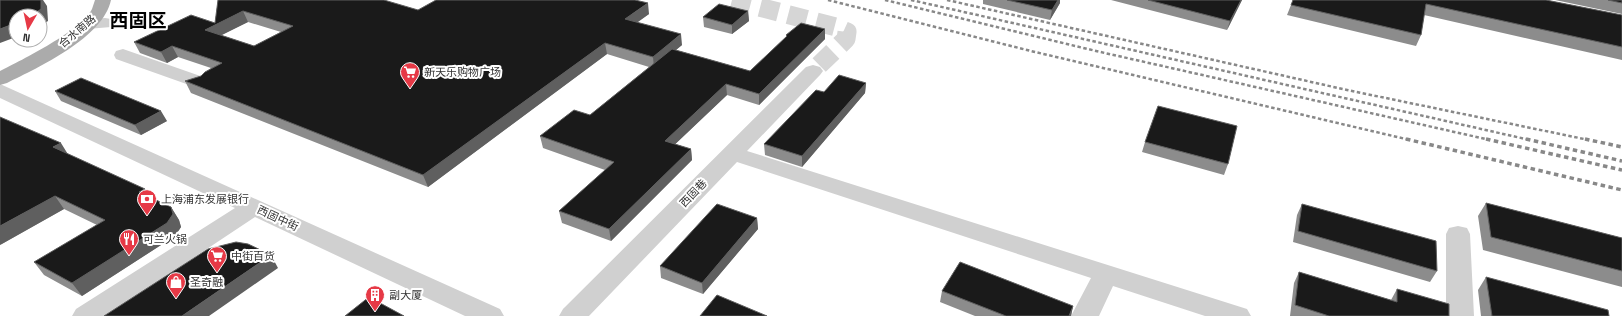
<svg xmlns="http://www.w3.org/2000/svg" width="1622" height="316" font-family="'Space Grotesk','Noto Sans SC',sans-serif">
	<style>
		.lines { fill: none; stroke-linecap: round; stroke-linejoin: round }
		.minor-tunnel { stroke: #d6d6d6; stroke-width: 19; stroke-dasharray: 19 10; stroke-linecap: butt }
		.minor { fill: #d0d0d0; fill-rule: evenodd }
		.major { fill: #ababab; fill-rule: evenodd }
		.rail-far1 { stroke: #888; stroke-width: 2.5; stroke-dasharray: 3.5 2.5; stroke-linecap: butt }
		.rail { stroke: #888; stroke-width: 3.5; stroke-dasharray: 4.5 3.5; stroke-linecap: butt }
		.wall { fill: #8c8c8c; fill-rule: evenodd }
		.shaded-wall { fill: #5f5f5f }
		.building { fill: #1a1a1a; stroke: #5f5f5f; fill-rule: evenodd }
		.labels { text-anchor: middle; stroke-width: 4; stroke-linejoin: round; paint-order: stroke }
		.street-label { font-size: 11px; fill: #333; stroke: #fff }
		.poi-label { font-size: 11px; fill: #333; stroke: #fff; text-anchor: start }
		.town-label { font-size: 19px; font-weight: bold; fill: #000; stroke: #fff }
	</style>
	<rect width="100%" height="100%" fill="#fff"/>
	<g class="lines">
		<path class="minor-tunnel" d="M732 0 836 27 847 32 846 39 813 71"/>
		<path class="minor" d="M105 18 111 19 114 23 111 27 87 29 81 28 78 24 81 20Z
			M123 49 206 78 209 82 206 86 199 88 192 86 116 59 114 55 116 51Z
			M813 65 820 67 823 71 820 75 747 151 1247 309 1251 316H1205L1113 286 1099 316H1071L1091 278 737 162 589 316H559L563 309 806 67Z
			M0 84 500 309 504 316H465L255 217 106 316H72L76 309 235 208 0 98Z
			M1458 226 1467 228 1470 234 1474 316H1446V234L1449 228Z"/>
		<path class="major" d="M95 0H111C103 38 39 67 7 83L0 85V71C22 60 82 30 92 9 93 6 94 3 95 0Z"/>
		<path class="rail-far1" d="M828 0 1035 52 1410 140
			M885 0 1096 51 1490 140
			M911 0 1530 140
			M947 0 1347 90 1589 140"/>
		<path class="rail" d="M1406 139 1622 190
			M1486 139 1622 170
			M1526 139 1622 161
			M1585 139 1622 147"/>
	</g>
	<path class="wall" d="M218 0 418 10 649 14 637 22 682 45 676 50 750 71 786 37V35L825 29V39L759 105 727 95 675 144 691 149 692 160 611 241 562 223 559 211 605 170 543 148 540 136 590 115 649 67 607 54 428 187 191 93 185 81 201 76 211 68 178 57 167 63 140 53 134 42 215 23ZM248 22 281 32 254 46 221 35Z
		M983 0H1060V3L1050 20 983 4Z
		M1111 0H1242L1227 30Z
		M1293 0H1546L1622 15V60L1424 15 1421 35 1416 46 1287 15Z
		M1555 0H1622V14Z
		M748 11 749 21 732 34 704 27 703 17Z
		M866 83 865 93 802 167 765 155 764 144 824 92Z
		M55 91 167 121 141 135 61 101Z
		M1145 142 1228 164 1224 175 1142 152Z
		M67 154 150 198 171 207 179 220 181 227 175 236 82 296 44 275 34 262 97 225 64 209 0 245Z
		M1486 203 1622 238V287L1483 250 1478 216Z
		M1302 204 1437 271 1430 282 1293 242 1297 215Z
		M757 218 758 229 703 294 661 278 660 266Z
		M1299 272 1391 300 1397 289 1449 316H1290L1294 283Z
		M1486 277 1609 316H1481L1478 290Z
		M942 291 1073 306 1071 316H975L940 302Z"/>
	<path class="shaded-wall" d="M41 0H43L47 6 48 21 40 26V16H31Z
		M1058 0H1060V3L1050 20 1052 10Z
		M1241 0H1242L1227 30 1230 21Z
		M648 3 649 14 627 30 625 19Z
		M243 11 248 22 210 41 205 30Z
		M748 11 749 21 732 34V25Z
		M16 23V37L0 43V29Z
		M825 29V39L759 105V94Z
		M681 34 682 45 654 68 653 57Z
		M605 43 607 54 428 187 423 175Z
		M172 46 178 57 167 63 161 52Z
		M866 83 865 93 802 167V156Z
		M726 84 727 95 667 152 665 141Z
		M161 111 167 121 141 135 135 125Z
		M61 143 69 156 53 147Z
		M691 149 692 160 611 241 609 229Z
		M145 189 153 202 139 192Z
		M55 196 64 209 0 245V226Z
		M171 207 179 220 181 227 175 236 82 296 72 283Z
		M757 218 758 229 703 294 702 283Z
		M271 255 278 268 209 316H182Z
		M1073 306 1071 316H1069Z"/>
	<path class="building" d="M0 0H41V9L31 16H16V23L0 29Z
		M218 0H384L418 10 436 0H635L648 3 625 19 681 34 653 57 605 43 423 175 185 81 201 76 205 72 222 63 172 46 161 52 134 42 191 15 215 23ZM243 11 293 26 254 46 205 30Z
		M1007 0H1058L1052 10Z
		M1148 0H1241L1230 21Z
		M1293 0H1546L1622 15V47L1426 4 1421 35 1291 5Z
		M1608 0H1622V3Z
		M719 4 748 11 732 25 703 17Z
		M801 23 825 29 759 94 726 84 665 141 691 149 609 229 559 211 614 162 540 136 574 110 590 115 672 49 750 71 787 36 786 35Z
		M839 75 866 83 802 156 764 144 816 90 824 92Z
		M81 78 161 111 135 125 55 91Z
		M1158 106 1237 126 1228 164 1145 142Z
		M0 117 61 143 53 147 145 189 139 192 171 207 173 214 167 223 72 283 34 262 105 220 55 196 0 226Z
		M1486 203 1622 238V271L1491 237Z
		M717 204 757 218 702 283 660 266Z
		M1302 204 1436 241 1437 271 1298 231Z
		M236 242 248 244 271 255 182 316H104L208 249Z
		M960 262 1073 306 1069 316H1006L942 291Z
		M1299 272 1397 302V289L1449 304V316H1329L1295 305Z
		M1486 277 1608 310 1609 316H1492Z
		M717 295 767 316H700Z
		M369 297 404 316H345Z"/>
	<defs>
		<g id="supermarket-pin" transform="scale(1)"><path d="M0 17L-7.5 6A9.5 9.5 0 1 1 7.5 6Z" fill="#e63946" stroke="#fff"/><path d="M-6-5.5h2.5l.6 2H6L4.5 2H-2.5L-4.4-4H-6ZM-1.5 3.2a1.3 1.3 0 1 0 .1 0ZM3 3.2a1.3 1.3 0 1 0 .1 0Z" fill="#fff"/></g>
		<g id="bank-pin" transform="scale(1)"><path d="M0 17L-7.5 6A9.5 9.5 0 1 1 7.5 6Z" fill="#e63946" stroke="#fff"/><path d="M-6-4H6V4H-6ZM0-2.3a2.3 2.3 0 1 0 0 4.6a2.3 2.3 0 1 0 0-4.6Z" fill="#fff"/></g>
		<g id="restaurant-pin" transform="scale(1)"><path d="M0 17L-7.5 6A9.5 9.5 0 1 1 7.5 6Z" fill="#e63946" stroke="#fff"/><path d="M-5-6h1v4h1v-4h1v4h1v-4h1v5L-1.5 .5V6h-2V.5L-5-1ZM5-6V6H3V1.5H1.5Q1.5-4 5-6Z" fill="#fff"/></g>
		<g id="shop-pin" transform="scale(1)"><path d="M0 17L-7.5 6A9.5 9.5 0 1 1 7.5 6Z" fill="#e63946" stroke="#fff"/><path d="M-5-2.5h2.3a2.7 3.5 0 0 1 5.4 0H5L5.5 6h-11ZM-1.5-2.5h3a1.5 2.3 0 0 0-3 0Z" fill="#fff"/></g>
		<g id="building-pin" transform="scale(1)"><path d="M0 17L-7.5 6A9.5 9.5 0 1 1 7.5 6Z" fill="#e63946" stroke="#fff"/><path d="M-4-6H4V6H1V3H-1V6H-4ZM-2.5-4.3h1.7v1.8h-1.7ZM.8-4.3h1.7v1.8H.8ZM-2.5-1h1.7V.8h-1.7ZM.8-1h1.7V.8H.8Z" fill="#fff"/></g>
	</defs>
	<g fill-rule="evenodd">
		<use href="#supermarket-pin" x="410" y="72"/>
		<use href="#bank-pin" x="147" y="199"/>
		<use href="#restaurant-pin" x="129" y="239"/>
		<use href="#supermarket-pin" x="217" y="256"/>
		<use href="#shop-pin" x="176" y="282"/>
		<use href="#building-pin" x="375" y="295"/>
	</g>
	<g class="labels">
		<g class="street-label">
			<text transform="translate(77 31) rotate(-40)" y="4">合水南路</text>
			<text transform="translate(693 193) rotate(-46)" y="4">西固巷</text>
			<text transform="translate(278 218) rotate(25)" y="4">西固中街</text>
		</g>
		<g class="poi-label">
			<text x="424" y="76">新天乐购物广场</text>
			<text x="161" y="203">上海浦东发展银行</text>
			<text x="143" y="243">可兰火锅</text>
			<text x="231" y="260">中街百货</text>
			<text x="190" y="286">圣奇融</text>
			<text x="389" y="299">副大厦</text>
		</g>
		<g class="town-label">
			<text x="138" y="27">西固区</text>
		</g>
	</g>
	<g transform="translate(28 28) rotate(189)"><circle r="19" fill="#ffffff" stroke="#adadad"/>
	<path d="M0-3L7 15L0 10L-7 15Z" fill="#e63946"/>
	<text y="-6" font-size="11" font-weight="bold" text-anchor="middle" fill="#333333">N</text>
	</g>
</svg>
